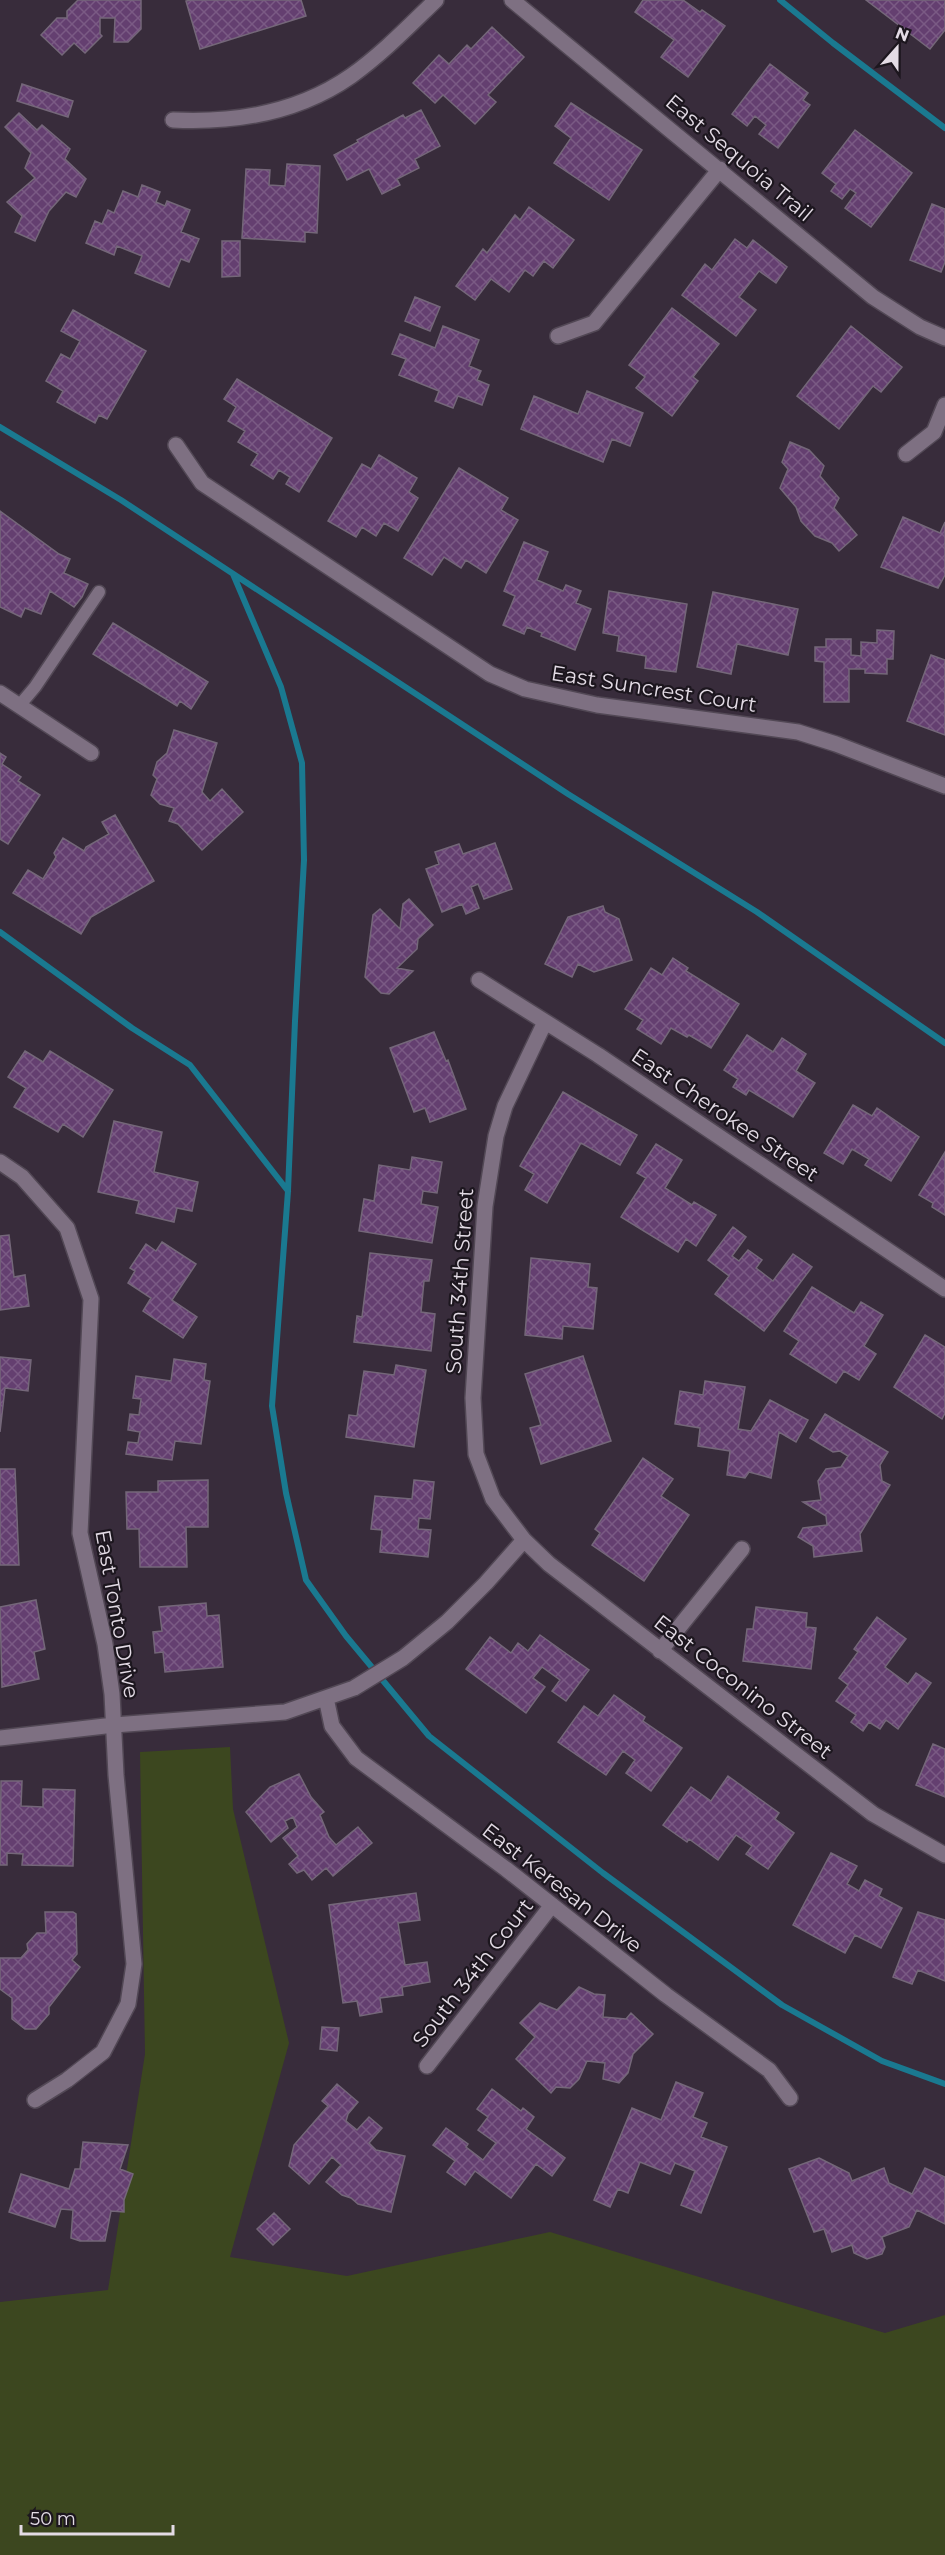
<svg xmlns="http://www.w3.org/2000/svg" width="945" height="2555" font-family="Montserrat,sans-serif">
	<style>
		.grass { fill: #3c471f }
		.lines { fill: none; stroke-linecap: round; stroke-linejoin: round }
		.stream { stroke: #1a7990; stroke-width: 6 }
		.building { fill: url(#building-cross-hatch); stroke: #746779; stroke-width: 1.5 }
		.lane-casing { stroke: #524855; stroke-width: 15 }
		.street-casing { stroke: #524855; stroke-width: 18 }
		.lane { stroke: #7e7082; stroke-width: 12 }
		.street { stroke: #7e7082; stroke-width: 15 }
		.labels { text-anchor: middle; stroke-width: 4.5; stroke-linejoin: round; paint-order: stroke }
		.street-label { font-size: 21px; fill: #e3dbe5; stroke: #1c161e }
	</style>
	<defs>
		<pattern id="building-cross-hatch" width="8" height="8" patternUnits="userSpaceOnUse" patternTransform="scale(1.5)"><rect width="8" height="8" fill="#643f70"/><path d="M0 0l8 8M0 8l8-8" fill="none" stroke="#7a5a84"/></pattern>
	</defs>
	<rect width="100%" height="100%" fill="#382c3b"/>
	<path class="grass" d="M230 1747 233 1809 289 2043 230 2257 347 2276 550 2232 885 2333 945 2315V2555H0V2302L108 2290 145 2054 140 1752Z"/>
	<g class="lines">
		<path class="stream" d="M780 0 833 43 945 128
			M0 427 121 500 568 794 757 912 945 1043
			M233 574 281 687 302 763 304 860 295 1021 288 1191 272 1406 286 1493 306 1580 346 1636 429 1736 603 1873 782 2005 882 2061 945 2084
			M0 932 132 1028 190 1065 288 1191"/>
	</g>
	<path class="building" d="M78 0H141V29L128 42H114L115 18H100V34L102 36 85 53 74 43 62 55 41 35 57 18H67V11Z
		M191 0H301L306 16 200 49 186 1Z
		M643 0H683L700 12 702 10 725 26 688 77 661 57 674 40 635 12Z
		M866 0H945V30L930 49Z
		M492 27 524 57 488 95 496 102 475 124 443 95 435 103 413 83 439 55 449 64 467 45 471 49Z
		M770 64 808 93 803 100 810 105 778 148 759 134 766 125 755 116 747 126 732 114Z
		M22 84 73 101 68 117 17 101Z
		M571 103 642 150 609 200 554 163 571 138 555 126Z
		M421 110 440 146 415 159 419 168 397 179 400 185 382 194 369 169 347 180 334 155 358 142 357 140 403 115 405 118Z
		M19 113 37 130 42 125 70 149 65 159 86 179 76 197 66 192 49 211 35 241 15 232 22 216 7 202 35 178 25 168 31 153 5 127Z
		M855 130 912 173 871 227 845 208 856 193 850 189 842 199 831 191 836 184 822 173Z
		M287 164 320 166 317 233 305 232V242L242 238 246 169 270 170 269 185 285 186Z
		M142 185 160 192 156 202 165 206 167 201 190 210 181 232 199 239 189 262 181 259 169 287 135 273 142 256 117 246 114 255 86 243 95 221 102 224 108 210 114 213 123 191 138 197Z
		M932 204 945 209V262L941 272 910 260Z
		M529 207 574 240 553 268 544 261 533 276 525 270 509 292 491 279 475 300 456 286 483 249 487 253 515 215 520 220Z
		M735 239 747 248 753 240 787 267 776 283 759 271 739 297 756 310 736 336 682 295 705 264 712 270Z
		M222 241H240V276L222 277Z
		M415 297 440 307 430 331 405 321Z
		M672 308 719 344 693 377 698 381 672 416 636 388 645 377 629 365Z
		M73 310 146 351 107 419 99 415 95 423 57 402 63 391 46 381 61 354 70 359 80 341 61 331Z
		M443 326 479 340 469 366 481 371 477 380 489 385 482 405 458 396 453 408 435 401 439 391 399 375 406 359 392 354 400 334 435 348Z
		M851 326 902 367 881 392 873 386 839 429 797 396Z
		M237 379 332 438 299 492 286 484 290 477 279 470 273 479 251 465 258 454 238 442 245 431 228 421 236 407 224 399Z
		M587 391 643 413 630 446 612 439 603 462 521 429 534 396 578 414Z
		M790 442 809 450 824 466 820 476 839 498 834 508 857 535 839 551 832 543 815 536 801 521 796 507 780 488 788 469 782 462Z
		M379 455 417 478 409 492 418 498 398 531 384 523 376 536 362 527 356 537 328 521 362 464 371 469Z
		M459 468 508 498 501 510 518 520 486 573 466 560 461 568 444 557 432 575 404 558Z
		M0 511 59 554 70 559 64 573 88 584 82 597 74 607 50 591 41 614 25 608 21 617 0 607Z
		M903 517 940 533 945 522V575L938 588 881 567Z
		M524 542 548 552 537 580 563 591 566 585 581 591 576 603 591 609 575 650 541 636 542 633 527 627 524 634 503 625 515 596 504 591Z
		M609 591 687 604 676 672 645 668 646 656 617 651 619 636 603 633Z
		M713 592 798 609 788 655 737 644 731 674 697 667Z
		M113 623 208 682 191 709 180 701 177 706 93 654Z
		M877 630 894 631 893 659H887V674L865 673V669H849V702H824V662L815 661V647H826V639H851V655L861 656V642L877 643Z
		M931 655 945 660V735L907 721Z
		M174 730 217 743 202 792 210 801 222 789 243 812 202 850 178 824 169 821 174 808 160 804 151 795 157 779 153 775 157 762 167 753Z
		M0 753 6 757 2 764 21 777 18 781 40 795 8 844 0 839Z
		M115 815 154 881 91 917 81 934 13 893 28 870 43 879 56 857 54 853 63 838 84 851 86 847 109 834 102 822Z
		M495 843 512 889 484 899 478 884 471 887 479 908 466 914 462 904 442 912 426 869 439 864 435 852 459 844 463 854Z
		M409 899 433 925 418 939 417 949 397 968 413 971 389 994 381 993 365 977 373 915 380 909 400 929 403 904Z
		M603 906 605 912 619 919 632 960 594 972 578 964 572 977 545 964 568 917Z
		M673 958 688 968 686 971 739 1004 711 1048 689 1035 687 1037 671 1028 661 1044 637 1029 643 1020 625 1009 651 968 662 975Z
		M434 1032 446 1061 448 1060 466 1109 430 1122 425 1108 414 1112 390 1048Z
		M747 1035 773 1052 782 1038 806 1054 796 1071 815 1083 793 1117 749 1090 746 1095 733 1087 738 1079 724 1070Z
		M25 1051 43 1062 50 1051 113 1090 83 1137 63 1124 58 1132 14 1107 26 1088 8 1077Z
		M563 1092 637 1135 620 1165 581 1143 547 1203 525 1190 534 1174 520 1166Z
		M853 1105 872 1116 877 1108 919 1137 891 1181 865 1165 869 1159 852 1149 843 1164 824 1153Z
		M114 1121 162 1132 154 1172 198 1182 192 1211 177 1208 174 1222 136 1213 139 1201 98 1192Z
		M656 1144 682 1160 665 1188 692 1205 694 1202 716 1215 696 1246 686 1239 678 1252 621 1217 646 1178 637 1173Z
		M945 1152V1215L932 1207 933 1203 919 1195Z
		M412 1157 442 1162 437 1193 423 1191 421 1204 438 1207 432 1243 359 1231 364 1199 374 1201 379 1165 410 1170Z
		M733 1227 746 1237 732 1256 739 1261 748 1250 762 1260 756 1268 773 1281 793 1254 812 1267 764 1331 715 1294 729 1276 708 1260Z
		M9 1235 14 1277 25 1275 29 1306 0 1310V1236Z
		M162 1242 196 1264 172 1300 197 1317 183 1338 143 1311 151 1298 128 1283 135 1271 130 1268 146 1244 156 1251Z
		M370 1253 432 1260 429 1281H424L421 1312 435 1314 431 1351 354 1342 357 1316 362 1317Z
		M531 1258 590 1264 588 1287 597 1288 593 1329 563 1326 562 1339 525 1335Z
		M812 1287 854 1313 861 1302 883 1315 864 1346 876 1354 859 1380 844 1371 836 1383 790 1354 799 1341 784 1331Z
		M925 1335 945 1347V1413L942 1419 894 1387Z
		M583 1356 611 1441 541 1464 530 1428 541 1425 525 1374Z
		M0 1357 31 1360 28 1391 5 1388 0 1432Z
		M174 1359 206 1364 204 1380 210 1381 201 1444 175 1441 172 1460 126 1454 128 1442 138 1443 140 1432 128 1430 130 1414 139 1415 141 1399 133 1398 136 1376 171 1381Z
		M396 1365 426 1370 414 1447 346 1437 349 1415 357 1416 364 1371 394 1375Z
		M705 1381 745 1387 738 1429 751 1431 770 1400 808 1420 796 1442 779 1432 771 1478 749 1472 745 1478 727 1475 730 1451 698 1446 700 1428 675 1424 680 1391 703 1395Z
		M825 1414 888 1452 880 1465 882 1481 890 1485 860 1534 862 1551 814 1557 813 1546 798 1537 803 1528 827 1525 826 1516 803 1502 821 1500 818 1481 826 1469 841 1467 848 1456 840 1451 833 1452 810 1438Z
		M643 1458 673 1479 661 1496 689 1515 644 1581 592 1545 600 1533 595 1529Z
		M0 1469H15L19 1565H0Z
		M208 1480V1527H186L187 1567H140L139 1529H127L126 1492H158V1481Z
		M414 1480 434 1482 430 1519 419 1518 418 1529 431 1530 428 1557 380 1552 382 1530 371 1529 375 1496 412 1499Z
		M36 1600 45 1649 34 1652 39 1679 2 1687 0 1607Z
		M206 1603 207 1616 219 1615 223 1667 165 1672 163 1652 155 1653 153 1632 162 1631 159 1607Z
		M756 1607 807 1613 806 1627 816 1628 811 1669 743 1661 747 1629H753Z
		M877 1617 906 1639 885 1667 908 1684 916 1673 931 1683 898 1729 886 1720 880 1729 869 1722 863 1731 851 1722 856 1715 836 1701 848 1685 839 1678 858 1652 854 1649Z
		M540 1635 589 1670 566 1701 552 1691 560 1680 542 1667 533 1678 545 1687 526 1713 466 1669 490 1637 511 1653 518 1643 528 1651Z
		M614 1695 645 1717 643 1721 682 1748 651 1791 626 1773 635 1760 623 1751 606 1775 558 1742 584 1706 598 1716Z
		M933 1744 945 1749V1797L916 1785Z
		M299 1774 311 1797 324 1812 320 1815 329 1837 336 1845 358 1827 372 1843 333 1876 326 1868 312 1880 304 1870 297 1873 289 1864 298 1856 283 1838 297 1827 293 1817 285 1821 288 1828 271 1842 246 1812 270 1787Z
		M728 1776 779 1813 775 1819 794 1833 768 1869 746 1854 752 1846 736 1835 718 1860 689 1839 687 1842 663 1825 691 1787 711 1801Z
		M1 1781H22L21 1806 43 1807V1789L75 1790 73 1866 22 1865 23 1854 7 1853V1865H0Z
		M831 1853 857 1866 847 1884 859 1891 865 1880 882 1889 879 1896 902 1908 881 1948 855 1935 845 1953 793 1925Z
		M416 1893 420 1920 398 1923 405 1965 427 1962 430 1982 402 1987 403 1995 380 1998 382 2012 360 2016 357 2001 343 2003 329 1905Z
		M45 1912H73L76 1914 77 1954 72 1960 80 1967 49 2007V2014L36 2029H25L12 2019V1998L0 1989V1958H21L28 1950 27 1944 37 1933H46Z
		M918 1912 945 1920V1981L918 1970 912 1984 893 1977Z
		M579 1987 594 1994 605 1995 603 2017 626 2019 631 2013 653 2034 633 2054 628 2073 619 2083 603 2079 605 2063 587 2061 579 2079 570 2088 556 2087 551 2093 516 2059 535 2037 520 2023 540 2003 557 2010Z
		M322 2027 339 2028 337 2051 320 2049Z
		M676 2082 703 2093 693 2117 707 2123 701 2137 727 2147 701 2213 681 2205 695 2171 675 2163 670 2174 640 2162 628 2193 618 2189 610 2207 594 2200 632 2108 661 2120Z
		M337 2084 358 2102 348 2114 346 2121 357 2130 369 2117 382 2128 369 2143 376 2150 405 2156 391 2212 358 2204 351 2198 342 2195 326 2182 341 2165 332 2157 309 2184 289 2166 294 2145 328 2106 322 2101Z
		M492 2089 521 2111 523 2108 534 2117 526 2129 565 2158 552 2176 536 2164 511 2198 475 2171 465 2185 447 2172 455 2161 433 2145 446 2128 468 2144 466 2147 483 2160 496 2143 478 2130 488 2117 477 2109Z
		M83 2142 128 2145 120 2169 133 2174 124 2200V2212L111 2211 105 2241H80L71 2238 73 2210 61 2209 55 2227 9 2212 21 2174 69 2189 75 2169H80Z
		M819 2158 849 2173 852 2181 884 2168 889 2183 912 2194 925 2168 945 2177V2224L917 2210 909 2227 882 2237 885 2247 882 2254 867 2259 854 2253 852 2245 832 2252 824 2229 814 2232 789 2169Z
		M274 2213 290 2229 273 2245 257 2229Z"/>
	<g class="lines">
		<g class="lane-casing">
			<path id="lane" d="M19 706 35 687 99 592"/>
		</g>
		<g class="street-casing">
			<path id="street" d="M512 0 873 297 920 327 945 338
				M173 120C235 123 298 113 351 76 382 54 409 26 436 0
				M558 336 594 323 720 169
				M176 445 202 483 490 674 525 689 597 705 798 732 836 744 945 786
				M906 454 934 432 945 405
				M0 693 91 753
				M479 980 598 1055 945 1289
				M545 1022 505 1106 496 1136 485 1206 473 1398 476 1454 493 1499 524 1540 549 1564 873 1814 945 1855
				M0 1162 22 1177 67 1228 91 1299 80 1533 105 1644 112 1694 116 1775 134 1964 128 2004 103 2052 67 2080 35 2100
				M660 1651 742 1549
				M326 1698 332 1726 356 1758 506 1869 666 1995 769 2070 790 2098
				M0 1738 114 1725 285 1712 354 1688 403 1658 447 1622 486 1583 524 1540
				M427 2066 552 1905"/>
		</g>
		<use href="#lane" class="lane"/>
		<use href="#street" class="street"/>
	</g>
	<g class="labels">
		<g class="street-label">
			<text transform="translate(739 158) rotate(40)" y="7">East Sequoia Trail</text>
			<text transform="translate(654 689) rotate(9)" y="7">East Suncrest Court</text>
			<text transform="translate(725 1115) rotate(34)" y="7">East Cherokee Street</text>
			<text transform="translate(460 1281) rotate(-86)" y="7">South 34th Street</text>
			<text transform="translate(117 1614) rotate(80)" y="7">East Tonto Drive</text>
			<text transform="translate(743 1687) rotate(38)" y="7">East Coconino Street</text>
			<text transform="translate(562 1888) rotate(38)" y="7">East Keresan Drive</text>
			<text transform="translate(473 1973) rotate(-52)" y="7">South 34th Court</text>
		</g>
	</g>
	<g transform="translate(897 48) rotate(21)" stroke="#1c161e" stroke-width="4.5" paint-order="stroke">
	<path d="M0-4.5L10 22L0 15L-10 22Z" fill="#e3dbe5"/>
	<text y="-9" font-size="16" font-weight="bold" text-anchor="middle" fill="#e3dbe5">N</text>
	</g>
	<path d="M21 2525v9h152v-9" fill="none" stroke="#e3dbe5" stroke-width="3"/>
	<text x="30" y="2525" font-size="18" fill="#e3dbe5" stroke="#1c161e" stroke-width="4.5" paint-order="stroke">50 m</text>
</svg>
